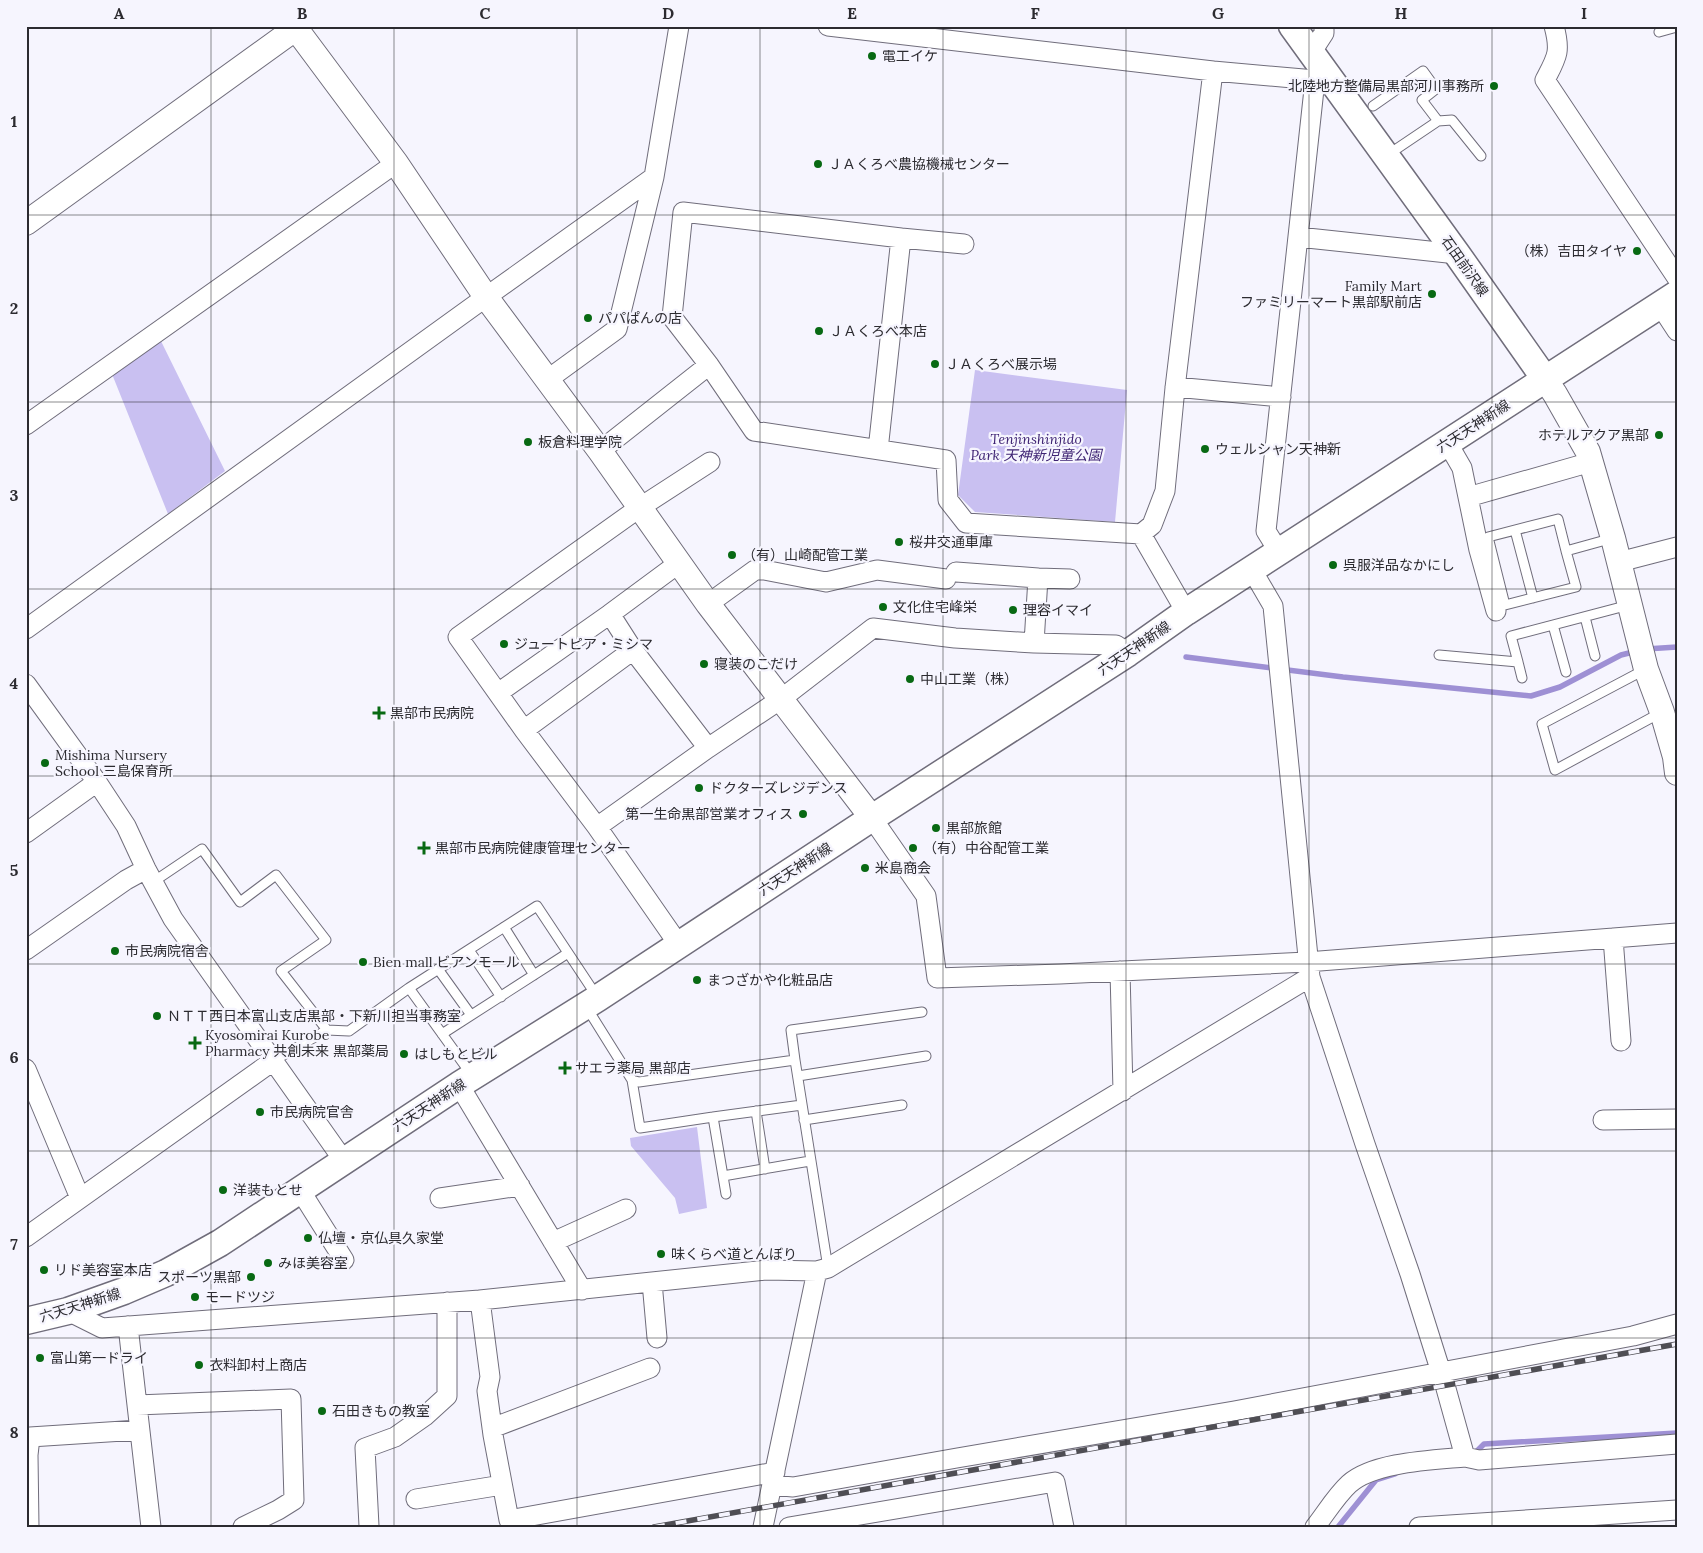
<svg xmlns="http://www.w3.org/2000/svg" width="1703" height="1553" font-family="Lora,'Noto Sans JP',serif">
	<style>
		.green { fill: #c9c0f1 }
		.lines { fill: none; stroke-linecap: round; stroke-linejoin: round }
		.stream { stroke: #9e90d4; stroke-width: 5.5 }
		.service-casing { stroke: #706d7b; stroke-width: 11 }
		.minor-casing { stroke: #706d7b; stroke-width: 21 }
		.tertiary-casing { stroke: #706d7b; stroke-width: 26 }
		.secondary-casing { stroke: #706d7b; stroke-width: 29 }
		.service { stroke: #fff; stroke-width: 9 }
		.minor { stroke: #fff; stroke-width: 19 }
		.tertiary { stroke: #fff; stroke-width: 24 }
		.secondary { stroke: #fff; stroke-width: 26 }
		.rail-casing { stroke: #4f4e54; stroke-width: 5.5 }
		.rail { stroke: #f6f5fe; stroke-width: 4; stroke-dasharray: 11; stroke-linecap: butt }
		.grid { fill: none; stroke: #2c2b30; stroke-width: 1; stroke-opacity: 0.55 }
		.poi-dot { fill: #086913; stroke: #f6f5fe; stroke-width: 2 }
		.labels { text-anchor: middle; stroke-width: 4.5; stroke-linejoin: round; paint-order: stroke }
		.poi-label { font-size: 14px; fill: #2c2b30; stroke: #f6f5fe; text-anchor: start }
		.street-label { font-size: 14px; fill: #2c2b30; stroke: #f6f5fe }
		.park-label { font-size: 14px; font-style: italic; fill: #3e2373; stroke: #f6f5fe }
		.neatline { fill: none; stroke: #2c2b30; stroke-width: 2 }
		.grid-label { font-size: 16px; text-anchor: middle; font-weight: bold; fill: #2c2b30 }
	</style>
	<rect width="100%" height="100%" fill="#f6f5fe"/>
	<path class="green" d="M158 335 225 471 168 514 110 369Z
		M975 370 1127 390 1115 522 975 512 958 495Z
		M697 1127 707 1208 679 1214 675 1198 631 1146 630 1138Z"/>
	<g class="lines">
		<path class="stream" d="M1646 649 1677 647
			M1186 657 1343 677 1531 696 1560 687 1621 655 1637 651
			M1474 1454 1484 1444 1677 1433
			M1338 1527 1376 1480 1395 1474"/>
		<g class="service-casing">
			<path id="service" d="M1659 32 1677 27
				M1373 106 1423 71 1436 89 1422 100 1438 121 1389 154
				M1438 121 1452 120 1481 156
				M1515 530 1533 598
				M1566 551 1576 587 1505 605 1488 537 1558 519 1566 551 1613 538
				M1585 617 1595 656
				M1553 625 1566 672
				M1439 655 1518 662 1511 636 1629 605
				M1518 662 1522 678
				M1646 669 1542 724 1555 770 1662 712
				M153 882 202 849 240 902 276 875 326 940 281 971 327 1030
				M504 927 534 975
				M469 950 501 997
				M438 969 471 1015
				M587 1008 632 1080 639 1082 795 1060 828 1268
				M442 1034 568 953
				M795 1060 791 1030 922 1012
				M273 1061 327 1030 349 1031 409 988
				M471 1074 409 988 537 906 596 995
				M798 1076 926 1056
				M632 1080 640 1128 713 1117
				M756 1111 765 1169
				M804 1120 902 1105
				M723 1176 810 1161
				M726 1194 713 1117 802 1105"/>
		</g>
		<g class="minor-casing">
			<path id="minor" d="M828 26 1213 71 1315 80
				M1554 26C1561 52 1557 57 1545 80L1677 278
				M1311 53 1324 33V26
				M1298 237 1457 254
				M901 238 964 244
				M1660 305 1677 331
				M709 365 672 317 683 212 901 238 878 450
				M547 380 617 329 654 177
				M1175 387 1281 397
				M26 425 396 163
				M1447 442 1462 468 1479 550 1496 611
				M600 451 709 365 754 431 946 460 948 500 966 523 1141 534 1186 612
				M1468 497 1591 462
				M1141 534 1152 525 1165 491 1175 388 1213 71
				M1279 552 1266 531 1315 80 1323 70
				M1619 562 1677 547
				M1252 570 1273 606 1310 977 1365 1144 1410 1274 1445 1385 1465 1457 1479 1460 1677 1444
				M956 572 1038 578
				M708 604 755 570H764L826 582 877 570 946 579
				M26 629 486 297 654 177 679 26
				M1034 643 1038 578 1070 579
				M633 650 610 614 679 563
				M26 684 97 782 126 826 146 869 173 919 344 1161
				M498 693 610 614
				M524 730 633 650 708 748
				M872 818 926 896 937 978 1060 974 1307 962 1677 933
				M597 827 708 748 781 699 873 628 955 638 1034 643 1116 645 1128 653
				M26 833 97 782
				M1613 938 1621 1041
				M679 945 597 827 524 730 458 637 639 508 710 462
				M26 950 126 880 146 869
				M1120 971 1123 1091
				M26 1069 80 1198
				M459 1085 582 1290
				M1603 1120 1677 1119
				M300 1190 344 1260
				M440 1198 520 1186
				M26 1237 273 1061
				M553 1242 626 1209
				M652 1282 657 1338
				M480 1300 490 1377 487 1391 493 1435 509 1520 775 1472
				M68 1311 102 1328 480 1300 766 1270 817 1271 828 1268 1310 977
				M128 1326 137 1405
				M492 1428 650 1368
				M772 1485 793 1487 957 1458 1234 1411 1633 1336 1677 1324
				M416 1499 502 1485
				M369 1526 365 1448 395 1437 425 1416 447 1396V1302
				M29 1527 28 1455 30 1437 139 1430
				M151 1527 137 1405 291 1399 294 1500 278 1510 243 1527
				M763 1527 817 1271
				M789 1527 1055 1482 1064 1527
				M1315 1527C1326 1513 1336 1496 1349 1484 1373 1462 1433 1460 1465 1457
				M1419 1527 1677 1510"/>
		</g>
		<g class="tertiary-casing">
			<path id="tertiary" d="M294 26 396 163 486 297 600 451 708 604 872 818
				M26 223 299 26
				M1545 379 1555 394 1588 452 1613 538 1646 669 1662 712 1675 757 1677 773"/>
		</g>
		<g class="secondary-casing">
			<path id="secondary" d="M1292 26 1457 254 1545 379
				M26 1321 68 1311 124 1291 166 1273 220 1243 459 1085 598 998 872 818 1128 653 1186 612 1677 294"/>
		</g>
		<use href="#service" class="service"/>
		<use href="#minor" class="minor"/>
		<use href="#tertiary" class="tertiary"/>
		<use href="#secondary" class="secondary"/>
		<g class="rail-casing">
			<path id="rail" d="M654 1527 1677 1344"/>
		</g>
		<use href="#rail" class="rail"/>
	</g>
	<path class="grid" d="M211 26V1527M394 26V1527M577 26V1527M760 26V1527M943 26V1527M1126 26V1527M1309 26V1527M1492 26V1527M26 215H1677M26 402H1677M26 589H1677M26 776H1677M26 964H1677M26 1151H1677M26 1338H1677"/>
	<g class="poi-dot">
		<circle cx="872" cy="56" r="5"/>
		<circle cx="1494" cy="86" r="5"/>
		<circle cx="818" cy="164" r="5"/>
		<circle cx="1637" cy="251" r="5"/>
		<circle cx="1432" cy="294" r="5"/>
		<circle cx="588" cy="318" r="5"/>
		<circle cx="819" cy="331" r="5"/>
		<circle cx="935" cy="364" r="5"/>
		<circle cx="1659" cy="435" r="5"/>
		<circle cx="528" cy="442" r="5"/>
		<circle cx="1205" cy="449" r="5"/>
		<circle cx="899" cy="542" r="5"/>
		<circle cx="732" cy="555" r="5"/>
		<circle cx="1333" cy="565" r="5"/>
		<circle cx="883" cy="607" r="5"/>
		<circle cx="1013" cy="610" r="5"/>
		<circle cx="504" cy="644" r="5"/>
		<circle cx="704" cy="664" r="5"/>
		<circle cx="910" cy="679" r="5"/>
		<path d="M376.5 705.5h5v5h5v5h-5v5h-5v-5h-5v-5h5z"/>
		<circle cx="45" cy="763" r="5"/>
		<circle cx="699" cy="788" r="5"/>
		<circle cx="803" cy="814" r="5"/>
		<circle cx="936" cy="828" r="5"/>
		<path d="M421.5 840.5h5v5h5v5h-5v5h-5v-5h-5v-5h5z"/>
		<circle cx="913" cy="848" r="5"/>
		<circle cx="865" cy="868" r="5"/>
		<circle cx="115" cy="951" r="5"/>
		<circle cx="363" cy="962" r="5"/>
		<circle cx="697" cy="980" r="5"/>
		<circle cx="157" cy="1016" r="5"/>
		<path d="M192.5 1035.5h5v5h5v5h-5v5h-5v-5h-5v-5h5z"/>
		<circle cx="404" cy="1054" r="5"/>
		<path d="M562.5 1060.5h5v5h5v5h-5v5h-5v-5h-5v-5h5z"/>
		<circle cx="260" cy="1112" r="5"/>
		<circle cx="223" cy="1190" r="5"/>
		<circle cx="308" cy="1238" r="5"/>
		<circle cx="661" cy="1254" r="5"/>
		<circle cx="268" cy="1263" r="5"/>
		<circle cx="44" cy="1270" r="5"/>
		<circle cx="251" cy="1277" r="5"/>
		<circle cx="195" cy="1297" r="5"/>
		<circle cx="40" cy="1358" r="5"/>
		<circle cx="199" cy="1365" r="5"/>
		<circle cx="322" cy="1411" r="5"/>
	</g>
	<g class="labels">
		<g class="poi-label">
			<text x="882" y="61">電工イケ</text>
			<text x="1484" y="91" text-anchor="end">北陸地方整備局黒部河川事務所</text>
			<text x="828" y="169">ＪＡくろべ農協機械センター</text>
			<text x="1627" y="256" text-anchor="end">（株）吉田タイヤ</text>
			<text x="1422" y="291" text-anchor="end">Family Mart<tspan x="1422" dy="16">ファミリーマート黒部駅前店</tspan></text>
			<text x="598" y="323">パパぱんの店</text>
			<text x="829" y="336">ＪＡくろべ本店</text>
			<text x="945" y="369">ＪＡくろべ展示場</text>
			<text x="1649" y="440" text-anchor="end">ホテルアクア黒部</text>
			<text x="538" y="447">板倉料理学院</text>
			<text x="1215" y="454">ウェルシャン天神新</text>
			<text x="909" y="547">桜井交通車庫</text>
			<text x="742" y="560">（有）山崎配管工業</text>
			<text x="1343" y="570">呉服洋品なかにし</text>
			<text x="893" y="612">文化住宅峰栄</text>
			<text x="1023" y="615">理容イマイ</text>
			<text x="514" y="649">ジュートピア・ミシマ</text>
			<text x="714" y="669">寝装のこだけ</text>
			<text x="920" y="684">中山工業（株）</text>
			<text x="390" y="718">黒部市民病院</text>
			<text x="55" y="760">Mishima Nursery<tspan x="55" dy="16">School 三島保育所</tspan></text>
			<text x="709" y="793">ドクターズレジデンス</text>
			<text x="793" y="819" text-anchor="end">第一生命黒部営業オフィス</text>
			<text x="946" y="833">黒部旅館</text>
			<text x="435" y="853">黒部市民病院健康管理センター</text>
			<text x="923" y="853">（有）中谷配管工業</text>
			<text x="875" y="873">米島商会</text>
			<text x="125" y="956">市民病院宿舎</text>
			<text x="373" y="967">Bien mall ビアンモール</text>
			<text x="707" y="985">まつざかや化粧品店</text>
			<text x="167" y="1021">ＮＴＴ西日本富山支店黒部・下新川担当事務室</text>
			<text x="205" y="1040">Kyosomirai Kurobe<tspan x="205" dy="16">Pharmacy 共創未来 黒部薬局</tspan></text>
			<text x="414" y="1059">はしもとビル</text>
			<text x="575" y="1073">サエラ薬局 黒部店</text>
			<text x="270" y="1117">市民病院官舎</text>
			<text x="233" y="1195">洋装もとせ</text>
			<text x="318" y="1243">仏壇・京仏具久家堂</text>
			<text x="671" y="1259">味くらべ道とんぼり</text>
			<text x="278" y="1268">みほ美容室</text>
			<text x="54" y="1275">リド美容室本店</text>
			<text x="241" y="1282" text-anchor="end">スポーツ黒部</text>
			<text x="205" y="1302">モードツジ</text>
			<text x="50" y="1363">富山第一ドライ</text>
			<text x="209" y="1370">衣料卸村上商店</text>
			<text x="332" y="1416">石田きもの教室</text>
		</g>
		<g class="street-label">
			<text transform="translate(1465 266) rotate(55)" y="5">石田前沢線</text>
			<text transform="translate(1473 426) rotate(-33)" y="5">六天天神新線</text>
			<text transform="translate(1134 648) rotate(-34)" y="5">六天天神新線</text>
			<text transform="translate(795 869) rotate(-33)" y="5">六天天神新線</text>
			<text transform="translate(429 1105) rotate(-33)" y="5">六天天神新線</text>
			<text transform="translate(80 1305) rotate(-17)" y="5">六天天神新線</text>
		</g>
		<g class="park-label">
			<text x="1036" y="444">Tenjinshinjido<tspan x="1036" dy="16">Park 天神新児童公園</tspan></text>
		</g>
	</g>
	<rect width="1703" height="1553" fill="none" stroke="#f6f5fe" stroke-width="55"/>
	<rect x="28" y="28" width="1648" height="1498" class="neatline"/>
	<g class="grid-label">
		<text x="119" y="19">A</text>
		<text x="302" y="19">B</text>
		<text x="485" y="19">C</text>
		<text x="668" y="19">D</text>
		<text x="852" y="19">E</text>
		<text x="1035" y="19">F</text>
		<text x="1218" y="19">G</text>
		<text x="1401" y="19">H</text>
		<text x="1584" y="19">I</text>
		<text x="14" y="127">1</text>
		<text x="14" y="314">2</text>
		<text x="14" y="501">3</text>
		<text x="14" y="689">4</text>
		<text x="14" y="876">5</text>
		<text x="14" y="1063">6</text>
		<text x="14" y="1250">7</text>
		<text x="14" y="1438">8</text>
	</g>
</svg>
